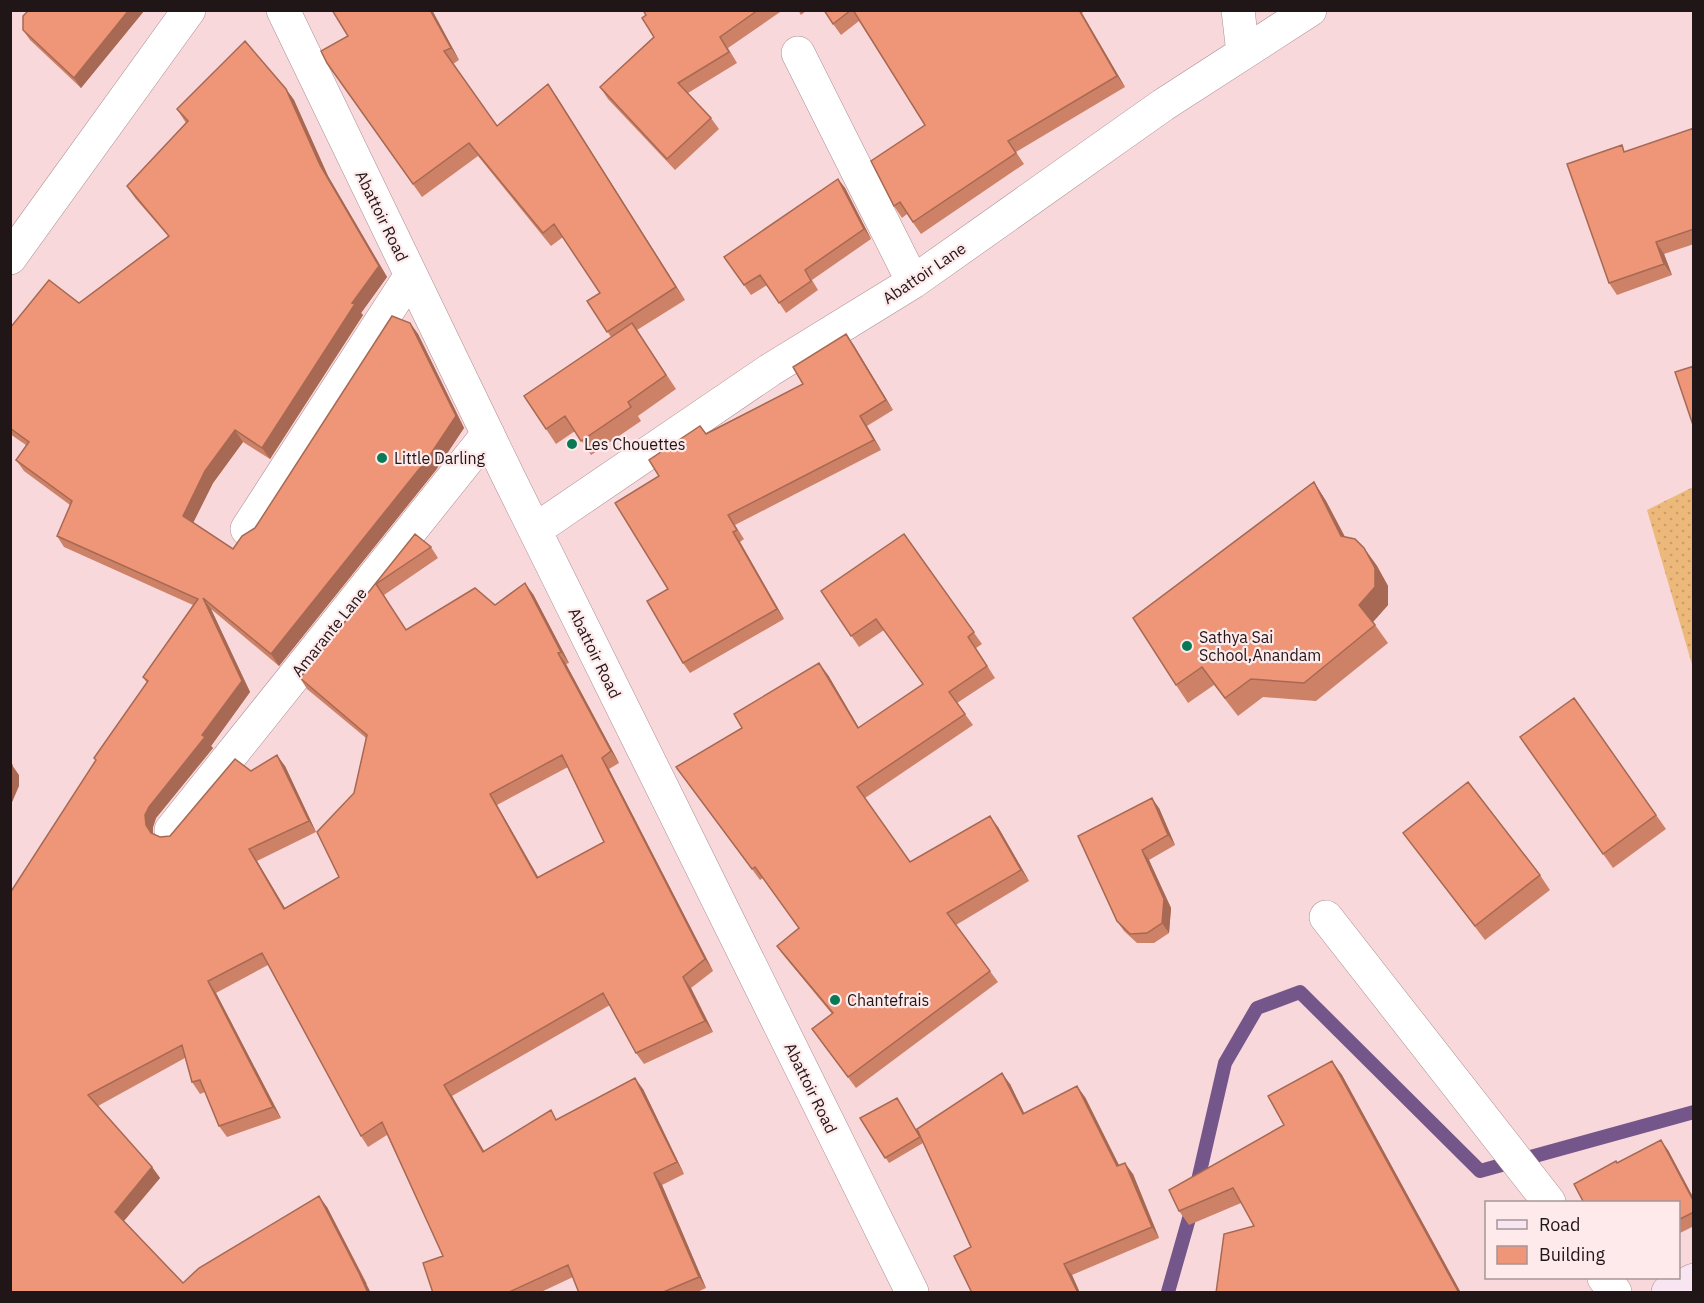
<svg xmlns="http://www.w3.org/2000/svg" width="1704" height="1303" font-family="'IBM Plex Sans',sans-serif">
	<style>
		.grass { fill: url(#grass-dots) }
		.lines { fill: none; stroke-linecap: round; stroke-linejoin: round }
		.stream { stroke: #75568a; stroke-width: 14 }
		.minor-casing { stroke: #ac8e91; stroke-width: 34 }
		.secondary-casing { stroke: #ac8e91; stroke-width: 34 }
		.minor { stroke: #fff; stroke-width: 33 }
		.secondary { stroke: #f8e5f2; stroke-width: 33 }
		.wall { fill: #cd8166; fill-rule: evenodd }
		.shaded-wall { fill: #a76953 }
		.building { fill: #ee9677; stroke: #a76953; stroke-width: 1.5; fill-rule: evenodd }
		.poi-dot { fill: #087a56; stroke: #fee9eb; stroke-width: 2 }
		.labels { text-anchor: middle; stroke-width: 4.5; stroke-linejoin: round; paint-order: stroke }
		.street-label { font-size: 16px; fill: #211617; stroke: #fee9eb }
		.poi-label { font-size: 16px; fill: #211617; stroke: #fee9eb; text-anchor: start }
	</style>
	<defs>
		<pattern id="grass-dots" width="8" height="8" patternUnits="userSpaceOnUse" patternTransform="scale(1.5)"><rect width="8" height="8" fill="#ecb97b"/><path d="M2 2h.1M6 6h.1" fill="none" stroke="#ca9e6a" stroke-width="1.8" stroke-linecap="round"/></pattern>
	</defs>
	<rect width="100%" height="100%" fill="#f9d8dc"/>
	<path class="grass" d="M1693 487V668L1647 510Z"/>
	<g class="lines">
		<path class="stream" d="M1196 1189 1225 1063 1257 1008 1300 992 1480 1171 1694 1112
			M1168 1292 1192 1208"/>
		<g class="minor-casing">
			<path id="minor" d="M283 10 508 476 912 1292
				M1238 10 1243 53
				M798 53 913 282
				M10 258 189 10
				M247 529 411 275
				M535 530 770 370 913 282 1163 105 1310 10
				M171 830 488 434
				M1326 917 1549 1202
				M1604 1278 1615 1292"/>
		</g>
		<g class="secondary-casing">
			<path id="secondary" d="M1668 1292 1694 1280"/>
		</g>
		<use href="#minor" class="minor"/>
		<use href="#secondary" class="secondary"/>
	</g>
	<path class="wall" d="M332 10H432L459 60 453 64 497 126 548 84 685 300 637 330 676 389 638 416 641 421 591 455 575 431 556 444 546 429 611 337 587 301 600 293 563 237 551 246 478 156 422 197 327 63 348 36Z
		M643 10H783L728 48 737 63 688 93 711 118 719 129 675 170 608 99 600 87 654 37Z
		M798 10H807L801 15Z
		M823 10H1086L1082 13 1125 87 1016 152 1024 164 921 234 907 214 902 218 894 206 925 125 859 21 841 35Z
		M144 11 81 88 30 40 23 30Z
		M286 89 294 100 328 176 387 277 361 313 363 315 270 459 243 442 213 483 193 523 233 549 255 528 410 323 418 334 464 428 436 470 279 666 211 609 250 692 211 746 213 748 156 818 153 827V834L160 837 170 836 251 771 285 766 316 832 257 861 285 908 339 877 354 793 366 738 307 689 300 678 415 534 431 547 438 558 384 595 406 630 533 594 569 663 566 664 619 763 609 769 713 971 691 988 713 1032 644 1064 636 1053 610 1005 452 1096 484 1151 557 1119 643 1089 684 1174 662 1185 706 1288 695 1293H579L573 1277 539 1293H433L443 1256 387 1135 368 1147 361 1136 268 965 216 993 281 1118 227 1137 219 1126 205 1092 200 1094 192 1082 185 1058 98 1106 152 1167 160 1178 124 1221 183 1283 327 1207 367 1284 10 1293 96 760 94 758 147 683 143 677 193 605 64 547 57 536 70 505 24 471 16 460 26 445 10 434V328L79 303 168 236 135 198 127 186 186 123 177 109ZM568 767 604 842 538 877 497 805Z
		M1694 128V244L1664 254 1672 275 1617 295 1609 283 1626 152Z
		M838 179 845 188 871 239 812 280 818 290 786 313 767 285 751 295 724 257Z
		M853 344 893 410 867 426 881 450 735 525 744 539 740 542 784 619 690 673 683 663 668 589 659 476 706 433 803 384Z
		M1314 482 1326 501 1345 537 1364 548 1377 566 1388 586V605L1373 622 1388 643 1316 701 1263 697 1238 716 1214 685 1188 703 1176 685Z
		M904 534 982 644 976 648 995 678 957 703 973 725 865 798 910 862 998 827 1029 881 956 925 998 982 856 1088 820 1040 832 1014 785 957 777 946 799 928 763 878 760 880 676 767 742 728 828 675 859 728 923 684 884 630 859 647 821 591Z
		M1574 698 1666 829 1613 868 1520 737Z
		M1159 808 1175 845 1149 860 1171 908 1169 933 1154 943H1137L1124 931 1117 921 1078 836Z
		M1403 833 1540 875 1550 890 1485 940Z
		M1332 1061 1342 1075 1461 1293H1216L1254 1226 1241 1203 1189 1225 1179 1211 1284 1125Z
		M1010 1084 1024 1113 1085 1097 1119 1166 1133 1174 1159 1238 1072 1275 1080 1293H972L971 1247 923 1143 889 1163 860 1118 917 1130Z
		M1668 1150 1694 1199V1226L1678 1234V1203L1617 1163Z"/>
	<path class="shaded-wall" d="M129 10 144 11 81 88 74 78Z
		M430 10H432L459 60 451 48Z
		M1079 10H1080L1125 87 1117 76Z
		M548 84 557 97 685 300 676 287Z
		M286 89 294 100 328 176 387 277 361 313 363 315 270 459 262 448 352 303 320 165Z
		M838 179 845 188 871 239 864 229Z
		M1656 242 1664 254 1672 275 1664 264Z
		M410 323 418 334 464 428 436 470 279 666 271 654Z
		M846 334 853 344 893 410 886 400Z
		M860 416 867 426 881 450 874 440Z
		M235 430 243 442 213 483 191 527 183 516 205 471Z
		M1314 482 1326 501 1354 554 1341 536Z
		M733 532 740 542 784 619 777 609Z
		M1364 548 1377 566 1388 586V605L1372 623 1359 605Z
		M525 583 533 594 569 663 561 652Z
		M203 598 211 609 250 692 211 746 213 748 156 818 153 827V836L146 825 145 815 149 807 202 735Z
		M558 653 566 664 619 763 611 751Z
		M819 663 828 675 866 740 858 728Z
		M277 755 285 766 316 832 309 821Z
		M602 758 609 769 713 971 705 959Z
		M12 765 19 775V786L10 807V780Z
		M490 794 497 805 545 889 537 878Z
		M1152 798 1159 808 1175 845 1168 835Z
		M990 816 998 827 1029 881 1021 870Z
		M249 849 257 861 292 920 284 909Z
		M1142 850 1149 860 1171 908 1169 933 1162 923Z
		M683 977 691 988 713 1032 705 1021Z
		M208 981 216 993 281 1118 273 1107Z
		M1332 1061 1342 1075 1461 1293H1459Z
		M1002 1073 1010 1084 1030 1125 1023 1114Z
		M635 1078 643 1089 684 1174 677 1162Z
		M444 1085 452 1096 491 1163 483 1152Z
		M1077 1086 1085 1097 1125 1177 1117 1166Z
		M1661 1140 1668 1150 1694 1199V1202Z
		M1125 1163 1133 1174 1159 1238 1152 1227Z
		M152 1167 160 1178 122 1223 115 1212Z
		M654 1173 662 1185 706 1288 699 1277Z
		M319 1196 327 1207 371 1293H368Z
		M1064 1264 1072 1275 1080 1293H1078Z"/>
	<path class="building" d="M29 10H129L74 78 23 30V16Z
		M332 10H430L451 48 444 51 497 126 548 84 676 287 607 332 587 301 600 293 554 224 543 233 469 143 413 184 327 63 321 51 348 36Z
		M643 10H758L720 37 729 52 678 83 711 118 667 159 600 87 654 37 642 18 646 15Z
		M824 10H851L833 24Z
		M853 10H1079L1117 76 1008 141 1016 153 913 222 900 202 894 206 871 161 925 125Z
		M245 41 286 89 320 165 379 266 352 303 355 304 262 448 235 430 205 471 183 516 233 549 242 536 255 528 392 316 410 323 456 416 428 458 271 654 203 598 242 681 202 735 205 737 149 807 145 815 146 825 151 833 160 837 170 836 235 759 251 771 277 755 309 821 249 849 284 909 339 877 317 832 354 793 367 735 300 678 415 534 431 547 376 584 406 630 475 588 495 605 525 583 561 652 558 653 611 751 602 758 705 959 683 977 705 1021 636 1053 603 993 444 1085 483 1152 551 1110 556 1120 635 1078 677 1162 654 1173 699 1277 661 1293H579L568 1265 507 1293H433L423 1263 443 1256 382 1122 361 1136 262 953 208 981 273 1107 219 1126 200 1080 192 1082 182 1045 88 1095 152 1167 115 1212 183 1283 199 1268 319 1196 359 1273 368 1293H10V893L96 760 94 758 148 681 143 677 198 599 57 536 72 501 16 460 29 442 10 428V328L49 280 79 303 169 236 127 186 188 121 177 109ZM562 755 604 842 537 878 490 794Z
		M1694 128V229L1656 242 1664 264 1609 283 1567 164 1622 145 1624 152Z
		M838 179 864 229 805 270 811 281 779 303 760 275 744 285 724 257Z
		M632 323 666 375 628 402 631 407 581 441 565 416 546 429 524 396Z
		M846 334 886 400 860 416 874 440 728 515 737 530 733 532 777 609 683 663 647 601 668 589 615 503 659 476 649 460 700 426 706 434 803 384 793 367Z
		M1694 366V428L1675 372Z
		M1314 482 1341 536 1355 539 1364 548 1375 568V587L1359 605 1375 625 1304 683 1251 679 1225 698 1202 667 1176 685 1133 618Z
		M904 534 974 632 968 637 987 666 949 692 965 714 857 787 910 862 990 816 1021 870 947 913 990 971 848 1077 812 1029 833 1013 777 946 799 928 755 867 752 869 676 767 742 728 734 714 819 663 858 728 923 684 876 619 851 636 821 591Z
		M1574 698 1656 815 1603 854 1520 737Z
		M10 763 12 765V776L10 780Z
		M1468 782 1540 875 1475 926 1403 833Z
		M1152 798 1168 835 1142 850 1164 899 1162 923 1147 933 1130 934 1117 921 1078 836Z
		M1332 1061 1459 1293H1216L1224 1234 1254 1226 1233 1188 1179 1211 1169 1190 1284 1125 1268 1096Z
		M1002 1073 1023 1114 1077 1086 1117 1166 1125 1163 1152 1227 1064 1264 1078 1293H972L954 1256 971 1247 917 1129Z
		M897 1098 920 1137 885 1158 860 1118Z
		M1661 1140 1694 1202V1212L1678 1220V1203H1584L1574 1184 1616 1161 1617 1163Z"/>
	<g class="poi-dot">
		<circle cx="572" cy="444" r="6"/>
		<circle cx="382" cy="458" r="6"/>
		<circle cx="1187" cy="646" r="6"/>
		<circle cx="835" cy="1000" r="6"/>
	</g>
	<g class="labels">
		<g class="street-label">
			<text transform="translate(382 216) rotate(64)" y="6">Abattoir Road</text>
			<text transform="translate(924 273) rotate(-34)" y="6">Abattoir Lane</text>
			<text transform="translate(329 632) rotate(-51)" y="6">Amarante Lane</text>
			<text transform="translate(595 653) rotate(64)" y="6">Abattoir Road</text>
			<text transform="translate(811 1088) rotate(64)" y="6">Abattoir Road</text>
		</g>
		<g class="poi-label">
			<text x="584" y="450">Les Chouettes</text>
			<text x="394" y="464">Little Darling</text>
			<text x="1199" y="643">Sathya Sai<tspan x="1199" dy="18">School,Anandam</tspan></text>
			<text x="847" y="1006">Chantefrais</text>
		</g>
	</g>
	<rect width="1704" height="1303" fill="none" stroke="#211617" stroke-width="24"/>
	<rect x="1485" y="1201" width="195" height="78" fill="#fee9eb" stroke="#a69596" stroke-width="1.5"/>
	<rect x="1497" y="1220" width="30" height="9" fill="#f8e5f2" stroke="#a69596" stroke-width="1.5"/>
	<text x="1539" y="1231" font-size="18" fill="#211617">Road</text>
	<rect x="1497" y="1246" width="30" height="18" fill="#ee9677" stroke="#a69596" stroke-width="1.5"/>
	<text x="1539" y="1261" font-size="18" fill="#211617">Building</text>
</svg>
